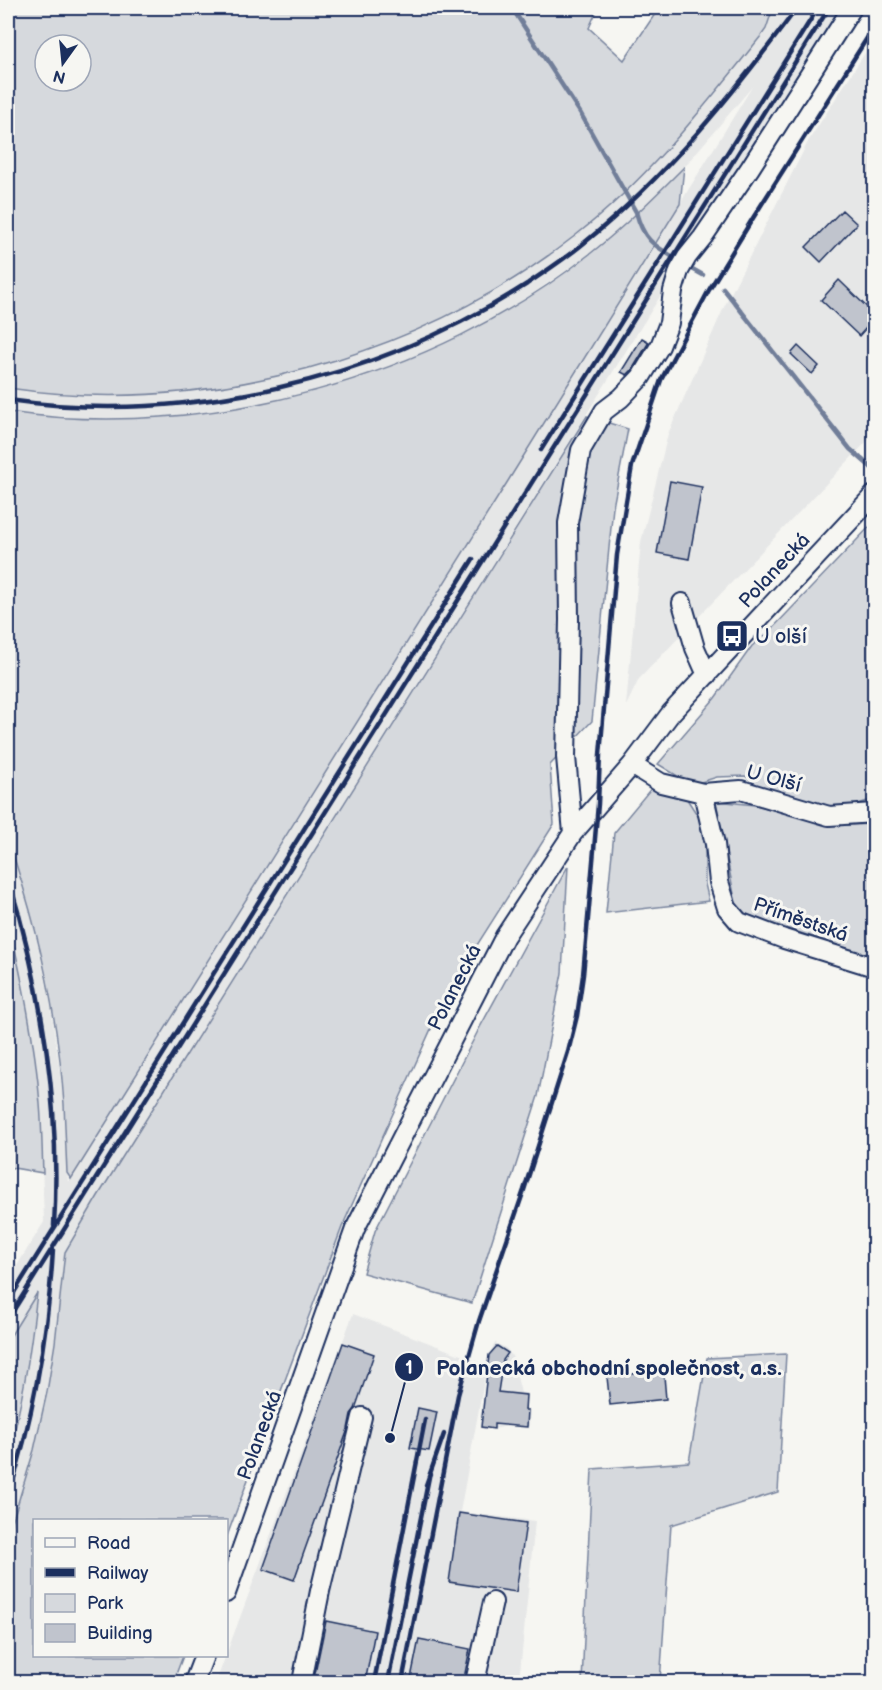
<svg xmlns="http://www.w3.org/2000/svg" width="882" height="1690" font-family="'Balsamiq Sans',sans-serif">
	<style>
		.built { fill: #e6e7e7 }
		.green { fill: #d6d9dd; stroke: #78849e; stroke-width: 1.5; fill-rule: evenodd }
		.lines { fill: none; stroke-linecap: round; stroke-linejoin: round }
		.stream { stroke: #717e99; stroke-width: 4.5 }
		.building { fill: #c0c4cd; stroke: #1b2f5e; stroke-width: 1.5 }
		.minor-casing { stroke: #1b2f5e; stroke-width: 22 }
		.minor { stroke: #f6f6f2; stroke-width: 18 }
		.rail { stroke: #1b2f5e; stroke-width: 4.5 }
		.labels { text-anchor: middle; stroke-width: 6; stroke-linejoin: round; paint-order: stroke }
		.street-label { font-size: 20px; fill: #1b2f5e; stroke: #f6f6f2 }
		.poi-label { font-size: 20px; fill: #1b2f5e; stroke: #f6f6f2; text-anchor: start }
		.leader { fill: none; stroke: #1b2f5e; stroke-width: 2 }
		.callout-dot { fill: #1b2f5e; stroke: #f6f6f2; stroke-width: 2 }
		.mark-label { font-size: 18px; text-anchor: middle; font-weight: bold; fill: #fff }
		.callout-label { font-size: 21px; text-anchor: middle; font-weight: bold; fill: #1b2f5e; stroke: #f6f6f2; stroke-width: 6; stroke-linejoin: round; paint-order: stroke }
	</style>
	<rect width="100%" height="100%" fill="#f6f6f2"/>
	<filter id="ink" filterUnits="userSpaceOnUse"><feTurbulence type="fractalNoise" baseFrequency=".0167" numOctaves="2"/><feDisplacementMap in="SourceGraphic" scale="12" xChannelSelector="R" yChannelSelector="G"/><feConvolveMatrix kernelMatrix="1 2 1 2 8 2 1 2 1" color-interpolation-filters="sRGB"/></filter>
	<g filter="url(#ink)">
		<path class="built" d="M773 8H845L686 255 98 1196 65 1252 55 1343 47 1392 34 1450 8 1536V1456L24 1387 32 1340 37 1295 8 1340V1280L44 1222 40 1104 27 1004 8 918V840L29 905 50 1000 64 1102 68 1183 508 481 752 87 684 167 632 218 590 254 501 315 410 359 362 377 314 391 266 403 213 411 168 416 116 419 77 418 8 412V388L29 392 77 395H116L167 393 210 388 261 379 354 355 401 337 440 318 489 294 533 266 575 235 616 201 700 112 761 36 766 29Z
			M874 39V434L639 679 626 706 641 542 668 434 725 305 809 140Z
			M353 1314 487 1365 460 1512 535 1521 519 1682H216Z
			M495 1343 506 1348 512 1356 521 1393H526L525 1408 530 1410 529 1426 514 1425 493 1429 480 1426 489 1355Z"/>
		<path class="green" d="M8 8H598L589 28 624 60 659 8H773L766 29 761 36C704 107 648 179 576 235 419 358 205 417 8 388ZM45 45H81V81H45Z
			M684 167 680 204 508 481 71 1179 67 1173C66 1150 65 1127 64 1104 58 1015 37 924 8 840V412C207 441 433 379 591 253 624 227 654 197 684 167Z
			M587 416 628 429 613 507 592 721 550 765 554 824 449 989 342 1227 227 1536 226 1520H34V1656H183L173 1682H8V1536L34 1450 47 1392 55 1343 65 1252 98 1196Z
			M874 522V799L839 810 762 788 745 776 717 777 692 785 658 764 715 698 752 646 768 633Z
			M653 786 685 796 705 827V884L709 901 606 913 614 833Z
			M716 801 755 805 807 818 849 825 874 824V957L761 920 737 910Z
			M568 866 562 973 538 1096 472 1303 363 1273 375 1231 479 1029Z
			M8 918C22 979 35 1041 40 1104 42 1127 42 1150 43 1173L8 1167Z
			M37 1293C31 1348 23 1403 8 1456V1340Z
			M786 1354 778 1492 671 1525 660 1682H582L592 1469 689 1462 707 1358Z"/>
		<g class="lines">
			<path class="stream" d="M512 8 581 114 636 212C644 242 655 246 680 261
				M687 266 703 275
				M723 288 850 449 873 469"/>
		</g>
		<path class="building" d="M842 210 857 224 821 262 806 247Z
			M839 280 874 314V319L859 336 821 300Z
			M642 338 649 342 632 370 627 375 621 372Z
			M798 346 819 366 812 374 791 354Z
			M670 481 702 487 689 559 657 553Z
			M343 1343 374 1354 355 1409 351 1414 348 1429 294 1580 263 1569Z
			M497 1346 508 1353 503 1360 498 1392 526 1395 525 1410H528L527 1427 494 1424V1429L481 1427 489 1355Z
			M658 1371 664 1376 666 1399 610 1405 607 1377Z
			M418 1408 437 1412 429 1451 410 1448Z
			M459 1513 526 1523 516 1592 449 1582Z
			M326 1621 375 1631 365 1683H313Z
			M419 1639 470 1649 463 1683H410Z"/>
		<g class="lines">
			<g class="minor-casing">
				<path id="minor" d="M682 603 695 648 707 675
					M632 765 661 783 703 793 741 790 829 816 874 813
					M703 793 715 844 719 882 727 908 739 922 784 939 874 967
					M573 833 566 757 569 620 568 523 581 450 604 411 621 398 641 377 660 346 669 323 673 291 679 271 687 257 703 237 750 168 852 8
					M226 1593 355 1229 505 936 573 833 632 765 671 713 874 495
					M194 1682 204 1656
					M302 1682 320 1591 362 1417
					M475 1682 493 1602"/>
			</g>
			<use href="#minor" class="minor"/>
			<path class="rail" d="M8 400C186 425 376 381 527 284 546 271 566 258 584 243 667 176 734 93 797 8
				M541 450 818 8
				M8 877C42 988 61 1109 54 1226
				M8 1302 473 559
				M8 1319 829 8
				M426 1485 444 1434
				M8 1498C33 1418 48 1334 53 1250
				M374 1682 425 1420
				M388 1682 429 1477
				M402 1682 458 1395 479 1321 524 1190 568 1052 577 1016 583 975 589 907 598 804 600 755 617 555 632 466 661 380 709 290 753 218 874 27"/>
		</g>
	</g>
	<defs>
		<g id="bus-square" transform="scale(1.725)"><rect x="-9" y="-9" width="18" height="18" rx="4" fill="#1b2f5e" stroke="#f6f6f2"/><path d="M-5-6H5V4H4V6H2V4H-2V6H-4V4H-5ZM-3.5-4V0h7V-4ZM-3.5 1.2v1.5H-2V1.2ZM2 1.2v1.5H3.5V1.2Z" fill="#fff"/></g>
	</defs>
	<g fill-rule="evenodd">
		<use href="#bus-square" x="732" y="636"/>
	</g>
	<g class="labels">
		<g class="street-label">
			<text transform="translate(774 570) rotate(-47)" y="7">Polanecká</text>
			<text transform="translate(774 778) rotate(15)" y="7">U Olší</text>
			<text transform="translate(801 919) rotate(19)" y="7">Příměstská</text>
			<text transform="translate(454 987) rotate(-63)" y="7">Polanecká</text>
			<text transform="translate(259 1435) rotate(-70)" y="7">Polanecká</text>
		</g>
		<g class="poi-label">
			<text x="755" y="643">U olší</text>
		</g>
	</g>
	<path class="leader" d="M390 1438L409 1367"/>
	<g class="callout-dot">
		<circle cx="390" cy="1438" r="6"/>
		<circle cx="409" cy="1367" r="15"/>
	</g>
	<g class="mark-label">
		<text x="409" y="1374">1</text>
	</g>
	<g class="callout-label">
		<text x="609" y="1375">Polanecká obchodní společnost, a.s.</text>
	</g>
	<rect width="882" height="1690" fill="none" stroke="#f6f6f2" stroke-width="30"/>
	<rect x="15" y="15" width="852" height="1660" fill="none" stroke="#1b2f5e" stroke-width="2" filter="url(#ink)"/>
	<rect x="33" y="1519" width="195" height="138" fill="#f6f6f2" stroke="#9ea6b7" stroke-width="1.5"/>
	<rect x="45" y="1538" width="30" height="9" fill="#f6f6f2" stroke="#9ea6b7" stroke-width="1.5"/>
	<text x="87" y="1549" font-size="18" fill="#1b2f5e">Road</text>
	<rect x="45" y="1568" width="30" height="9" fill="#1b2f5e" stroke="#9ea6b7" stroke-width="1.5"/>
	<text x="87" y="1579" font-size="18" fill="#1b2f5e">Railway</text>
	<rect x="45" y="1594" width="30" height="18" fill="#d6d9dd" stroke="#9ea6b7" stroke-width="1.5"/>
	<text x="87" y="1609" font-size="18" fill="#1b2f5e">Park</text>
	<rect x="45" y="1624" width="30" height="18" fill="#c0c4cd" stroke="#9ea6b7" stroke-width="1.5"/>
	<text x="87" y="1639" font-size="18" fill="#1b2f5e">Building</text>
	<g transform="translate(63 63) rotate(195)"><circle r="28" fill="#f6f6f2" stroke="#9ea6b7" stroke-width="1.5"/>
	<path d="M0-4.5L10 22L0 15L-10 22Z" fill="#1b2f5e"/>
	<text y="-9" font-size="16" font-weight="bold" text-anchor="middle" fill="#1b2f5e">N</text>
	</g>
</svg>
